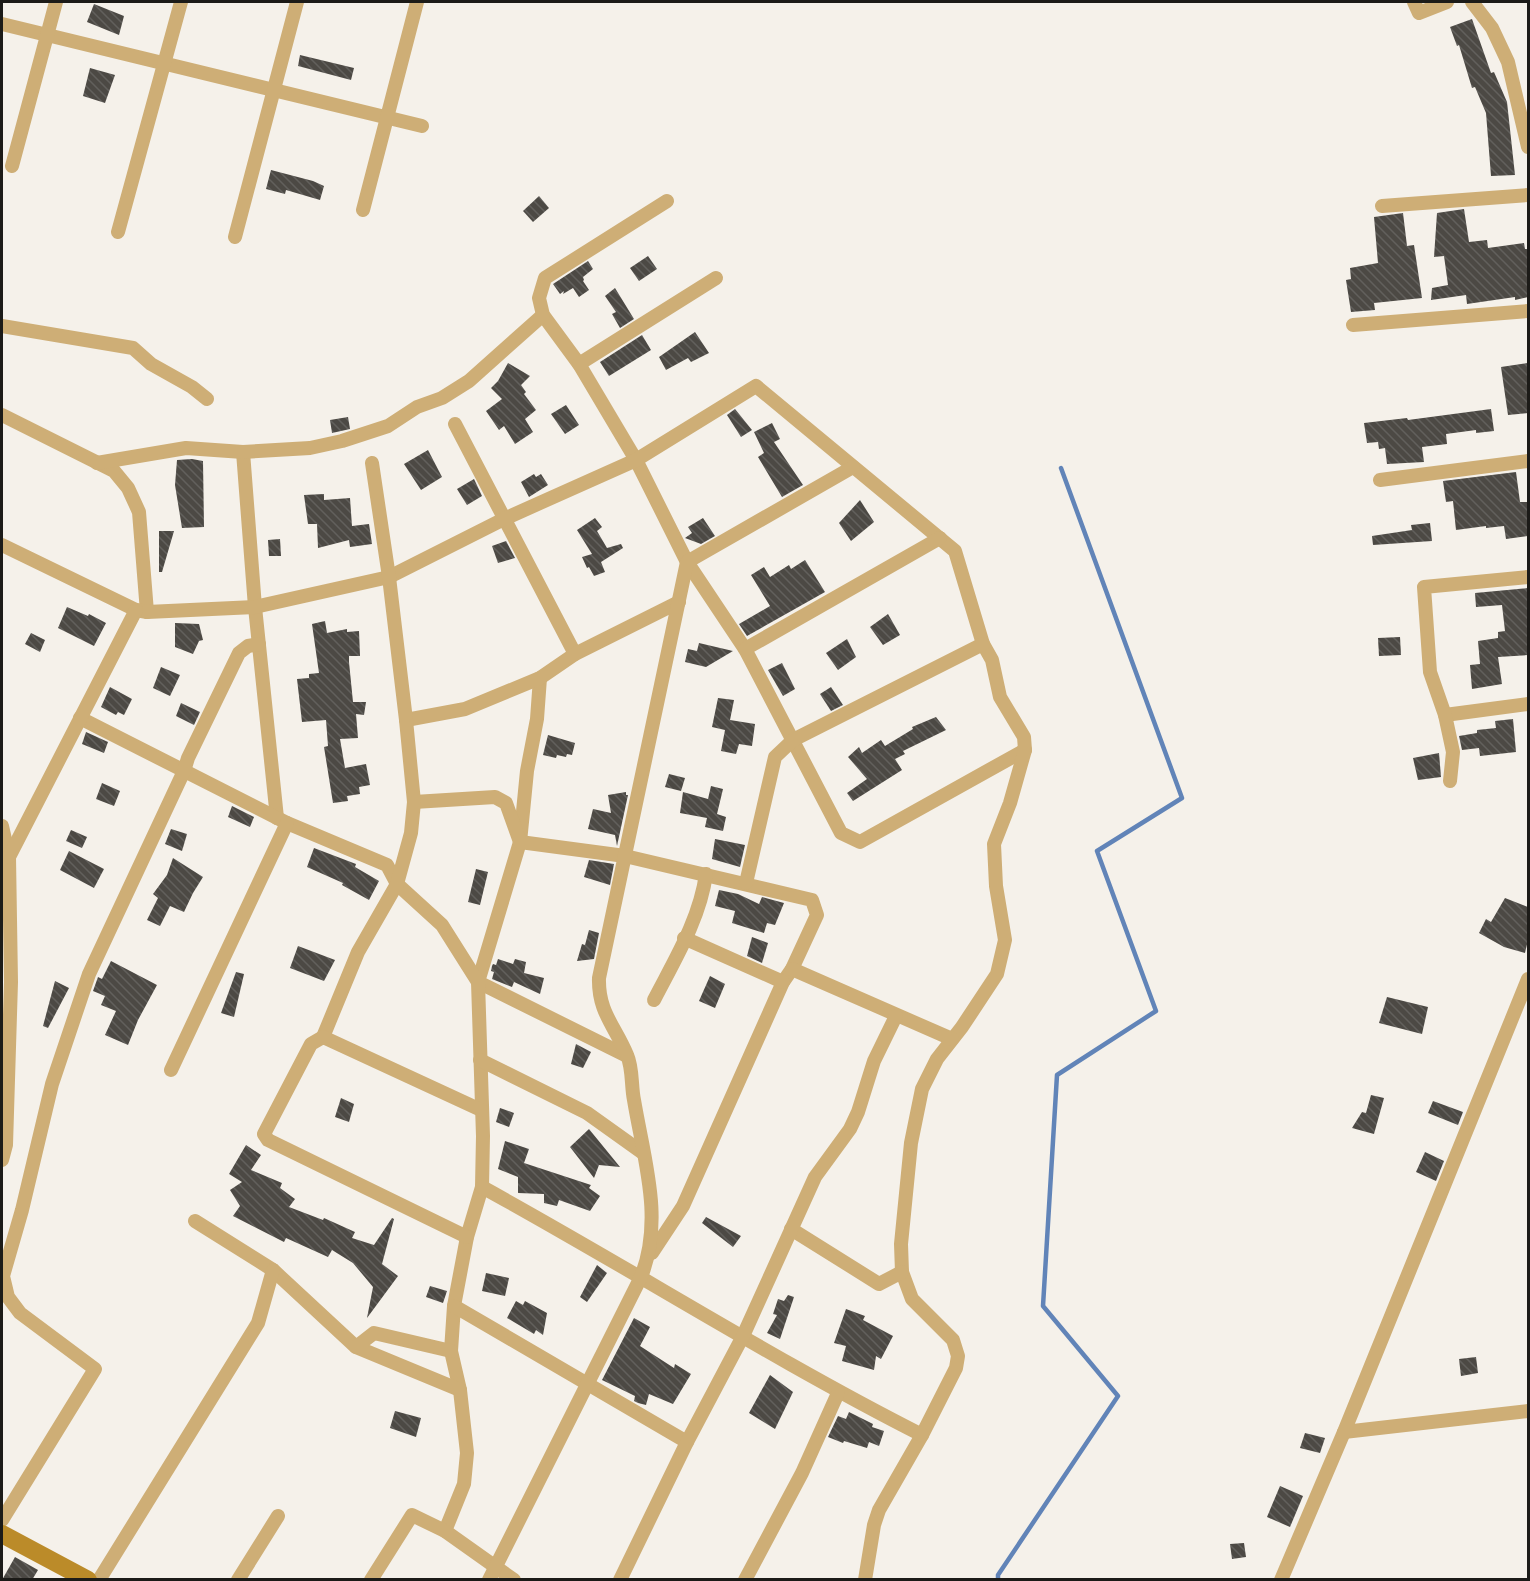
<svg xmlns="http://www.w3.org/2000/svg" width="1530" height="1581" viewBox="0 0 1530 1581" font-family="'Exo 2',sans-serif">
	<defs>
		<pattern id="building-back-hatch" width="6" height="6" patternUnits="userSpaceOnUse" patternTransform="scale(1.5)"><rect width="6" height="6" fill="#4c4944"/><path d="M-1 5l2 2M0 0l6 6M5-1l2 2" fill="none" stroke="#62605c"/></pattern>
	</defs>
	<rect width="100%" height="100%" fill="#f5f1ea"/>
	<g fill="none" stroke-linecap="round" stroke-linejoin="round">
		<path stroke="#6184b8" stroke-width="4.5" d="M998,1580V1575L1118,1396L1043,1306L1057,1075L1156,1011L1097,851L1182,798L1061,468"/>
	</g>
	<g fill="url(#building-back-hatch)">
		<path d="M94,4L124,16L119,35L87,22Z"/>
		<path d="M1472,19L1491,73L1494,72L1507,102L1515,175L1491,176L1486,113L1475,87L1472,88L1459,45L1457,46L1450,27Z"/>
		<path d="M300,55L354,68L351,80L298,66Z"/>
		<path d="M90,68L115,75L105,103L83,96Z"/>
		<path d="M271,170L313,181L324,186L320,200L286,190L285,194L266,189Z"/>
		<path d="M539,196L549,208L533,222L523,211Z"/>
		<path d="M1464,209L1469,242L1487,240L1488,248L1524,243L1525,249H1528V297L1515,300V297L1467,304L1466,295L1431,300L1432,288L1448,285L1444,256L1434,257L1437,213Z"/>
		<path d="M1403,213L1407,246L1414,245L1422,298L1374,303L1375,310L1351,312L1346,280L1351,279L1350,268L1378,263L1374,217Z"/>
		<path d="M648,256L657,269L639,281L630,268Z"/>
		<path d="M588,261L593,269L583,277L584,280L583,281L589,290L579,297L573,288L563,294L564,291L560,294L553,284Z"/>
		<path d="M615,288L634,319L620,328L612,314L616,312L605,296Z"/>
		<path d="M695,332L709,353L691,362L688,358L666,370L659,357Z"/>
		<path d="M642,335L651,350L609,376L600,362Z"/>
		<path d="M508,363L530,376L521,385L526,392L524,394L536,410L525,419L533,432L515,444L504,426L499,430L486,411L502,399L491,388L498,381Z"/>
		<path d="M1528,363V413L1508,415L1501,367Z"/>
		<path d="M566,405L579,425L565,434L551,414Z"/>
		<path d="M735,409L752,430L741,437L727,415Z"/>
		<path d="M1491,409L1494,431L1476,433V430L1446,434L1447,444L1422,447L1424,462L1387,464L1385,448L1379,449L1378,442L1367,443L1364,423L1407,418L1408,420Z"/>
		<path d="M348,417L350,429L332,433L330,420Z"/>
		<path d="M772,423L780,439L774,442L803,485L782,497L758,457L764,453L754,432Z"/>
		<path d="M428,450L442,477L421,490L404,464Z"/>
		<path d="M192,459L203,461L204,527L182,528L175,485L177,460Z"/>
		<path d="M1516,472L1520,502H1528V536L1506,539L1504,526L1486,528V526L1456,530L1453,501L1446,502L1443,481Z"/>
		<path d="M534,474L536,477L541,474L548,485L529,497L521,482Z"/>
		<path d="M474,479L482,496L467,505L457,489Z"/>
		<path d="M324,494V500L350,498L352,526L369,524L372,544L350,547L349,540L318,548L317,524H308L304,495Z"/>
		<path d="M860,500L874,522L851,541L839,523Z"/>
		<path d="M595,518L602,527L597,531L607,548L621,544L623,548L601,562L605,572L594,576L589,567L587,568L582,557L592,554L577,530Z"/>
		<path d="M703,518L715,536L701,544L685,538L692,533L688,527Z"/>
		<path d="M1430,523L1432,541L1373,545L1372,536L1412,530L1411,525Z"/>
		<path d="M159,531H174L162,572H159Z"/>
		<path d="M280,539L281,556H269L268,540Z"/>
		<path d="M506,541L515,558L498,563L492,546Z"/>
		<path d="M805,560L825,592L747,636L739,624L770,606L751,575L764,567L770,577L789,565L791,569Z"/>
		<path d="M1528,588V655L1498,657L1502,684L1472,689L1470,665L1480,664L1478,641L1498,638V632L1505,631L1502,605L1476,607L1475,593Z"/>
		<path d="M67,607L88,616L89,614L106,623L94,646L58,628Z"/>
		<path d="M888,614L900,635L883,645L870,627Z"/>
		<path d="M325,621L327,633L347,629V632L359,631L360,656H349V662L353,702H366L364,715L356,714L358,738L340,739L345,768L366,764L370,785L359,787L360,794L347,796L348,801L333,803L324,747L328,746L326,720L302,722L297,679L309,678V674L319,673L312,624Z"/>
		<path d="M175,623L199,624L203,640L199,641L193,654L175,647Z"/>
		<path d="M31,633L45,640L40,652L25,644Z"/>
		<path d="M1400,637L1401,655L1379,656L1378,638Z"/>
		<path d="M847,639L856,657L838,670L826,653Z"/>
		<path d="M699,643L733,651L706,667L685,662L688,649L697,651Z"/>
		<path d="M782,663L795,689L783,696L768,670Z"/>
		<path d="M161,667L180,675L170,696L153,688Z"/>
		<path d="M110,687L132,699L124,715L118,712L116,715L101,707Z"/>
		<path d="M831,687L843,705L831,711L820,694Z"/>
		<path d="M718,698L734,700L730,720L755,724L752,746L739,744L736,754L721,751L725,730L712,727Z"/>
		<path d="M181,703L200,712L194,725L176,716Z"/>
		<path d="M936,717L946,730L903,751L905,754L895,759L902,770L853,801L847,793L867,779L848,757L859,747L862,753L881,740L885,746L913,729L912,727Z"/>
		<path d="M1513,719L1516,752L1480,756L1479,748L1462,750L1459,736L1477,733V730L1496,728L1495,721Z"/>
		<path d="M86,732L108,742L104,753L82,744Z"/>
		<path d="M548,735L575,743L572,755L567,754L566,757L557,755L556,758L543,755Z"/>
		<path d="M1439,753L1441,777L1418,780L1413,758Z"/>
		<path d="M669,774L685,778L681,791L665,787Z"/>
		<path d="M102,783L120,791L114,806L96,799Z"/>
		<path d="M711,786L723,789L717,814L726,817L723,831L705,827L707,818L680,813L683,792L708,799Z"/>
		<path d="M626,792V795H628L617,846L615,835L588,829L593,809L611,813L608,795Z"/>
		<path d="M232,806L254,817L250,827L228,817Z"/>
		<path d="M171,829L187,834L182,851L165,844Z"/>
		<path d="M71,830L87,837L82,848L66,841Z"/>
		<path d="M715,839L745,845L740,867L712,859Z"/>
		<path d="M314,848L356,864L355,867L379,881L369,900L342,885L343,883L307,867Z"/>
		<path d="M69,851L104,869L94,888L60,870Z"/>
		<path d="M173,858L203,877L193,893L184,912L170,906L160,926L147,920L158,898L153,894L167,875Z"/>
		<path d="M589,860L614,864L610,885L584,877Z"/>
		<path d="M476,869L488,872L480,905L468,902Z"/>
		<path d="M719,890L738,894L759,904L762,897L784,903L775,925L767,923L764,933L732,923L735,911L715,906Z"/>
		<path d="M1505,898L1528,907V940L1525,953L1504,947L1479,933L1486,919L1491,922Z"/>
		<path d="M589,930L599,933L594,959L577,961L582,944L585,945Z"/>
		<path d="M752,937L768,943L762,963L747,956Z"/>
		<path d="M298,946L335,960L324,981L290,968Z"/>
		<path d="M498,959L513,964L515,959L526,962L524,973L544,978L540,994L514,982L512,987L492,979L494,972L491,971L492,966L493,964L496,965Z"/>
		<path d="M111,961L157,985L138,1020L128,1045L105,1035L116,1011L101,1005L105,996L93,991L98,977L102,979Z"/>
		<path d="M236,972L244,974L234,1017L221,1013Z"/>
		<path d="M710,976L725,984L715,1008L699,1001Z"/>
		<path d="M55,981L69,988L48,1028L43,1026Z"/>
		<path d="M1387,997L1428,1007L1422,1034L1379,1023Z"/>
		<path d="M576,1044L591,1052L583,1068L571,1064Z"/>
		<path d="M1371,1095L1384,1098L1374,1134L1352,1128L1362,1112L1366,1113Z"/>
		<path d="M341,1098L354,1104L349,1122L335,1117Z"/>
		<path d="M1433,1101L1463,1112L1458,1125L1428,1113Z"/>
		<path d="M500,1108L514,1113L509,1127L496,1122Z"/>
		<path d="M589,1129L620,1167L599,1165L594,1178L570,1147Z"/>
		<path d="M505,1141L529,1149L524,1163L591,1185L589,1188L600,1196L590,1211L559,1200L557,1206L544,1203V1194L518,1193V1177L498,1169Z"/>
		<path d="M246,1145L261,1155L251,1170L282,1183L280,1188L295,1199L289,1207L323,1220L324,1218L355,1232L352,1238L374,1245L392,1218L394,1219L382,1264L398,1276L367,1318L373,1287L353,1263L332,1250L328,1257L286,1238L284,1242L233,1216L240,1206L230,1190L242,1182L229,1174Z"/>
		<path d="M1425,1152L1444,1161L1436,1181L1416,1172Z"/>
		<path d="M706,1217L741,1236L733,1247L702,1223Z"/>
		<path d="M597,1265L607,1273L587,1302L580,1297Z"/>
		<path d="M486,1273L509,1278L505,1296L482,1291Z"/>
		<path d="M430,1286L447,1291L443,1303L426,1297Z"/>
		<path d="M788,1295L794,1297L780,1339L767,1333L777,1315L773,1314L778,1299L784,1301Z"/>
		<path d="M516,1301L523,1305L525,1301L547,1313L543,1335L536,1330L534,1334L507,1318Z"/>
		<path d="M846,1309L865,1316L863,1320L893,1336L881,1359L876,1356L874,1370L842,1361L846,1346L834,1343Z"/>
		<path d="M634,1318L650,1327L640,1346L674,1368L675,1364L691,1374L673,1404L649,1394L646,1405L638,1403L634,1401L635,1396L602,1380Z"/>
		<path d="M1476,1357L1478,1373L1461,1376L1459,1359Z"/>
		<path d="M770,1375L793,1392L775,1429L749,1413Z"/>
		<path d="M395,1411L421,1418L416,1437L390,1428Z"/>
		<path d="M849,1412L873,1424L872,1427L884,1431L879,1446L869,1442L867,1448L844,1441L843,1443L828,1437L838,1416L846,1419Z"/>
		<path d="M1305,1433L1325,1438L1320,1453L1300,1448Z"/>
		<path d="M1280,1486L1303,1496L1290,1527L1267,1517Z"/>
		<path d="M1244,1543L1246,1557L1232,1559L1230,1544Z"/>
		<path d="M15,1557L38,1570L32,1580H2Z"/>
	</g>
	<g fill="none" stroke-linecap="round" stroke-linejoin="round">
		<g stroke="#ceae76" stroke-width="14">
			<path d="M1414,2L1419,13L1447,2"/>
			<path d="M1472,2L1492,28L1508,62L1528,147"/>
			<path d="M2,24L422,126"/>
			<path d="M12,166L56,2"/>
			<path d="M667,201L545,278L539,298L543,315L579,364L636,460L687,562L745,649L841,833L860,842L1025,750"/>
			<path d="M1382,206L1528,195"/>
			<path d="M363,210L417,2"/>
			<path d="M118,232L181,2"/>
			<path d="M235,237L297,2"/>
			<path d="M1353,325L1528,311"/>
			<path d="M2,326L133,348L151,364L192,387L207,399"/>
			<path d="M579,364L716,278"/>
			<path d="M2,415L114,471L128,488L139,512L147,612"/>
			<path d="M455,424L575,654"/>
			<path d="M243,452L255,607L277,818"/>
			<path d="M97,463L186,448L243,452L310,448L342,441L388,426L417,407L442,398L469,381L543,315"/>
			<path d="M1380,480L1528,461"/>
			<path d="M2,545L136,610L147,612L255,607L389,577L504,519L636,460L756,386L955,551L983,644L992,660L1000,697L1024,737L1025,750L1010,803L994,844L996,886L1005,940L997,974L962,1027L937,1059L922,1089L911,1143L901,1244L902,1272L912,1299L953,1340L958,1356L956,1368L922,1435L879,1510L874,1525L865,1580"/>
			<path d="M745,649L940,538"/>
			<path d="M540,678L537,719L527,771L520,842L478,982L627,1056"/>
			<path d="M1445,715L1528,704"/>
			<path d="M80,718L287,823L387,865L397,884L442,925L478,982L483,1136L482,1187L467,1237L454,1306L451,1351L460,1390L467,1453L464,1484L445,1531"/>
			<path d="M406,720L465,709L540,678L575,654L679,602"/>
			<path d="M1450,781L1453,752L1445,715L1430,672L1424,587L1528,577"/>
			<path d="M414,802L495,797L506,803L520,842L625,856L812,900L817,915L792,969L783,982L683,1206L652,1253"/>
			<path d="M2,826L9,857L11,982L6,1145L2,1160"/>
			<path d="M9,857L136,610"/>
			<path d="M746,883L775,757L793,740L983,644"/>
			<path d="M684,938L783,982"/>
			<path d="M792,969L952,1039"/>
			<path d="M654,1000C674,961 700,919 706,874"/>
			<path d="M323,1037L358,952L397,884L411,833L414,802L406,720L389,577L372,463"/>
			<path d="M480,1060L587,1113L643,1153"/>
			<path d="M171,1070L287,823"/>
			<path d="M482,1187C630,1268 772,1359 922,1435"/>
			<path d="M195,1221L273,1270L356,1347L460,1390"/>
			<path d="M791,1229L879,1284L902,1272"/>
			<path d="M467,1237L268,1140L264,1134L311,1044L323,1037L481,1110"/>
			<path d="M454,1306L687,1442"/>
			<path d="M356,1347L374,1333L451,1351"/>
			<path d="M1344,1432L1528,1411"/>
			<path d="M2,1520L95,1369L20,1313L8,1297L3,1276L22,1210L52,1084L89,974L184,771L188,758L239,653L248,646L259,644"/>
			<path d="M99,1580L258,1323L273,1270"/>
			<path d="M238,1580L278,1516"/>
			<path d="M371,1580L412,1515L445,1531L514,1580"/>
			<path d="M489,1580L641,1277C664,1219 644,1160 634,1100C631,1086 633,1068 627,1055C615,1026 598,1012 599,978L687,562L853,467"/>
			<path d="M620,1580L687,1442L743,1336L815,1177L850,1129L858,1112L874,1061L896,1016"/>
			<path d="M745,1580L802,1473L838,1393"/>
			<path d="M1281,1580L1344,1432L1528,979"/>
		</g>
		<path stroke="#bb8b29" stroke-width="18" d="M2,1534L88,1580"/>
	</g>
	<rect width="1530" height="1581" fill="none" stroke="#1c1b18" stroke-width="6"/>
</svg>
